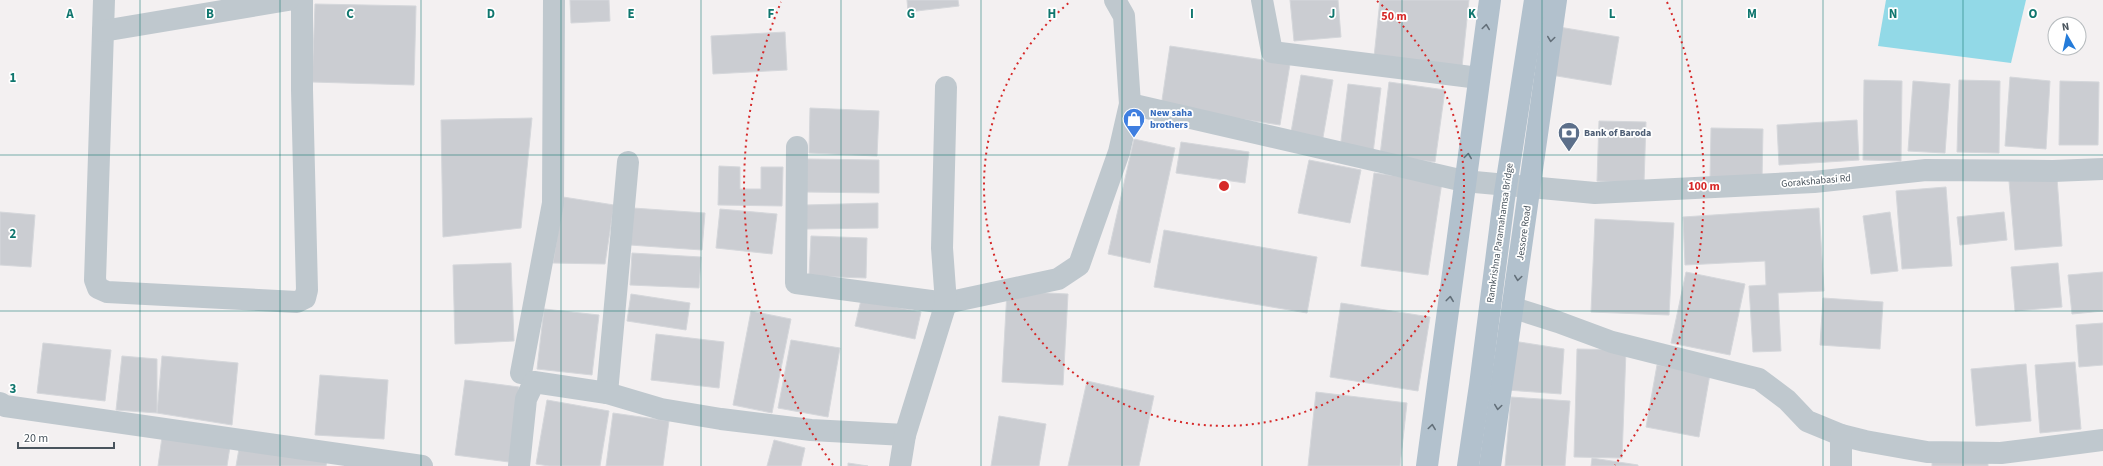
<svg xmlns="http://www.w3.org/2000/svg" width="2103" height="466" viewBox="0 0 2103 466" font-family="'Source Sans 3',sans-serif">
	<rect width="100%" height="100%" fill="#f3f0f1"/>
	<path fill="#92d9e7" d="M1886,0H2026L2011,63L1878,46Z"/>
	<g fill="#cbcdd2" stroke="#d5d7db">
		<path d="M570,0H609L610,21L571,23Z"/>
		<path d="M907,0H958L959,6L908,12Z"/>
		<path d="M1290,0H1338L1341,37L1294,41Z"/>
		<path d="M1380,0H1469L1462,67L1374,57Z"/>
		<path d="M315,4L416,6L414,85L312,82Z"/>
		<path d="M1559,27L1619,37L1611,85L1551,75Z"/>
		<path d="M785,32L787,70L713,74L711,36Z"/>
		<path d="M1170,46L1290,64L1280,125L1161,107Z"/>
		<path d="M1301,75L1333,80L1322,143L1290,138Z"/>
		<path d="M2010,77L2050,81L2046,149L2005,146Z"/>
		<path d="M1864,80L1902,81L1901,161L1863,160Z"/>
		<path d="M1959,80L2000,81L1999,153L1957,152Z"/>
		<path d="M1913,81L1950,84L1945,153L1908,151Z"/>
		<path d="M2060,81L2099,82L2098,145H2059Z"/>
		<path d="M1389,82L1445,90L1435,162L1380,155Z"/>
		<path d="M1348,84L1381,88L1373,153L1340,149Z"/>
		<path d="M810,108L879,111L877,156L809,153Z"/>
		<path d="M532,118L521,228L443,237L441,120Z"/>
		<path d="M1857,120L1859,160L1779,165L1777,125Z"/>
		<path d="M1599,121L1646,122L1644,183L1597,181Z"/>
		<path d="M1711,128L1763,129L1762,181L1710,180Z"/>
		<path d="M1134,139L1175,148L1150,263L1108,254Z"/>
		<path d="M1181,142L1249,152L1245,183L1176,173Z"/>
		<path d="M806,159L879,160V193L805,192Z"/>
		<path d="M1309,160L1361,170L1350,223L1298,213Z"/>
		<path d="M719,166L740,167V189H761V167H783L782,206L718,205Z"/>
		<path d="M1374,173L1442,182L1428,275L1361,266Z"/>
		<path d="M2057,178L2062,246L2015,250L2009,181Z"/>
		<path d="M1946,187L1952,266L1902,269L1896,191Z"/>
		<path d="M563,197L614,205L605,264L553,263Z"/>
		<path d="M878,203V228L806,229V205Z"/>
		<path d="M633,208L705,213L702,250L630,245Z"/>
		<path d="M1819,208L1824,291L1778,293L1781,351L1753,352L1749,286L1766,285L1765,261L1685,265L1683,217Z"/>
		<path d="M720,209L777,214L772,254L716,248Z"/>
		<path d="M0,212L35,215L31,267L0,265Z"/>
		<path d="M1890,212L1898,271L1871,274L1863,216Z"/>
		<path d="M2004,212L2007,240L1960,245L1957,217Z"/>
		<path d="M1595,219L1674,223L1669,315L1591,312Z"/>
		<path d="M1164,230L1317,257L1307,313L1154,287Z"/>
		<path d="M811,236L867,238L866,278L809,276Z"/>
		<path d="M632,253L701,257L699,288L630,285Z"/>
		<path d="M511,263L514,341L455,344L453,265Z"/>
		<path d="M2058,263L2062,307L2015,311L2011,267Z"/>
		<path d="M1686,272L1745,284L1730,355L1671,343Z"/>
		<path d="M2103,272V311L2072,314L2068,275Z"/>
		<path d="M1007,291L1068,294L1063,385L1002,382Z"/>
		<path d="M631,294L690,303L686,330L627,321Z"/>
		<path d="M1823,298L1883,302L1880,349L1820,345Z"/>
		<path d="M861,300L921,312L915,339L855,326Z"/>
		<path d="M1341,303L1430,317L1418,391L1330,377Z"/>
		<path d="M544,309L599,315L592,375L537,369Z"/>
		<path d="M751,311L791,319L772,413L733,405Z"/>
		<path d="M2103,323V365L2079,367L2076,325Z"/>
		<path d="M656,334L724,342L719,388L651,380Z"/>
		<path d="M791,340L840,348L828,417L778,408Z"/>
		<path d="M1513,341L1564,349L1561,394L1507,390Z"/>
		<path d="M43,343L111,350L105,401L37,393Z"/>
		<path d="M1577,349L1626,350L1622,458L1574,457Z"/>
		<path d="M122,356L157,359V413L116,410Z"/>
		<path d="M162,356L238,363L232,425L157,413Z"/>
		<path d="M2075,362L2081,429L2040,433L2035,365Z"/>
		<path d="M2026,364L2031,421L1976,426L1971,369Z"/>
		<path d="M1657,365L1710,374L1699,437L1646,427Z"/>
		<path d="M320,375L388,380L384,439L315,435Z"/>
		<path d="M465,380L519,387L509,462L455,455Z"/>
		<path d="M1087,381L1154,396L1139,466H1068Z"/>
		<path d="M1316,392L1407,403L1400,466H1308Z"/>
		<path d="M1511,397L1570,401L1565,466H1505Z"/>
		<path d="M547,400L609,411L600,466H549L536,464Z"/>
		<path d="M613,413L669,421L663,466H606Z"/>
		<path d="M999,416L1046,424L1039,466H991Z"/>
		<path d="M162,437L230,447L227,466H158Z"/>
		<path d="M774,440L805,448L801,466H767Z"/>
		<path d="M240,443L328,456L326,466H236Z"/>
		<path d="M1592,458L1638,465V466H1591Z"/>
		<path d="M1932,460L1988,462V466H1932Z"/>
		<path d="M848,463L868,466H848Z"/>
	</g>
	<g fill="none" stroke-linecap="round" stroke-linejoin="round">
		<g stroke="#bfc8ce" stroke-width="22">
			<path d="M104,0L95,280L98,288L107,292L297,302L305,298L307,290L302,90V0"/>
			<path d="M1262,0L1272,52L1479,78"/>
			<path d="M103,31L288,0"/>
			<path d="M1130,104L1464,181"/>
			<path d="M797,147L796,283L946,303L1058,279L1079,265L1119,152L1130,104L1124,16L1115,0"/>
			<path d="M1514,308L1558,322L1612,342L1759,379L1787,400L1807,421L1841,435L1865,441L1927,452L2001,453L2103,440"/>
			<path d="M521,373L553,203L554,0"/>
			<path d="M607,393L628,162"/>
			<path d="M0,403L5,406L422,466"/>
			<path d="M519,466L526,399L534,382L607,393L661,409L721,419L811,430L905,435"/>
			<path d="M900,466L905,435L946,303L942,248L946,87"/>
			<path d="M1841,466V435"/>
		</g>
		<path stroke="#bfc8ce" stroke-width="22" d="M1464,181L1595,193L1814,182L1926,170L2053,171L2103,169"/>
		<g stroke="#b2c1cd" stroke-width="22">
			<path d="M1427,466C1449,311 1468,155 1490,0"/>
			<path d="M1490,466L1556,0"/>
		</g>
		<path stroke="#b2c1cd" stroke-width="22" d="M1468,466L1480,385L1504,199L1535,0"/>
	</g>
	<defs><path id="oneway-chevron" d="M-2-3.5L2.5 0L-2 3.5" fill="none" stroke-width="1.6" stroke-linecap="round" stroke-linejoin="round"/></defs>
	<g stroke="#636f79">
		<use href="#oneway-chevron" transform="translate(1486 27) rotate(-82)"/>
		<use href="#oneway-chevron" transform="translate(1551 39) rotate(98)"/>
		<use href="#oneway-chevron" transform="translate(1468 156) rotate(-82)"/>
		<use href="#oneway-chevron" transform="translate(1518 278) rotate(98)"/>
		<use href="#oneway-chevron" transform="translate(1450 299) rotate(-83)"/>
		<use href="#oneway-chevron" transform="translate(1498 407) rotate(98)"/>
		<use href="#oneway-chevron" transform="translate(1432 427) rotate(-82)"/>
	</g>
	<path fill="none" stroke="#0f766e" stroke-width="1" stroke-opacity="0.55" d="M140,0V466M280,0V466M421,0V466M561,0V466M701,0V466M841,0V466M981,0V466M1122,0V466M1262,0V466M1402,0V466M1542,0V466M1682,0V466M1823,0V466M1963,0V466M0,155H2103M0,311H2103"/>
	<g fill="none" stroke="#d62828" stroke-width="2" stroke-dasharray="2 4">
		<path d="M1377 1A240 240 0 1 1 1071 1"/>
		<path d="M833 465A480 480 0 0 1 781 2M1667 2A480 480 0 0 1 1615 465"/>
	</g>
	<defs>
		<g id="shop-pin" transform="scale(1.15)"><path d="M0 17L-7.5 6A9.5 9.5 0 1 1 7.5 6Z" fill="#3f7fe0" stroke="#fff"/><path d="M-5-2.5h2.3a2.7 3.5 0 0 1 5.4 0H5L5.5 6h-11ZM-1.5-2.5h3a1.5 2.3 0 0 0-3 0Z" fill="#fff"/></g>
		<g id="bank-pin" transform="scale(1.15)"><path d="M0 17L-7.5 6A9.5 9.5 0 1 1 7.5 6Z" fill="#5c6f8a" stroke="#fff"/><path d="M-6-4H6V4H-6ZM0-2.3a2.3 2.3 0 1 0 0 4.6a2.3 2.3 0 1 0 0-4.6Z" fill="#fff"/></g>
	</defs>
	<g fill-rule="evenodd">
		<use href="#shop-pin" x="1134" y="119"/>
		<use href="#bank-pin" x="1569" y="133"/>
	</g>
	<g text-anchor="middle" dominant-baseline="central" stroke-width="3.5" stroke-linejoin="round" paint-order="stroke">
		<g font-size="10" font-weight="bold" fill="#366cbe" stroke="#fff" text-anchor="start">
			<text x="1150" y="113">New saha<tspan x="1150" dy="12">brothers</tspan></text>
		</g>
		<g font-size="10" font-weight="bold" fill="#4e5e75" stroke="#fff" text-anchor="start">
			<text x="1584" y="133">Bank of Baroda</text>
		</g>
		<g font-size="10" fill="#49545d" stroke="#fff">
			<text transform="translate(1816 181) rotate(-5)">Gorakshabasi Rd</text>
			<text transform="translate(1500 233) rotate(-82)">Ramkrishna Paramahamsa Bridge</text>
			<text transform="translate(1524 233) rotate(-82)">Jessore Road</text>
		</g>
	</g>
	<g font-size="13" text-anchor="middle" font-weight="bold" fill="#0f766e" stroke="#fff" stroke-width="3.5" stroke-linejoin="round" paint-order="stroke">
		<text x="70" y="18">A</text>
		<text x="210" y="18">B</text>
		<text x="350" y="18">C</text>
		<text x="491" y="18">D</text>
		<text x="631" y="18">E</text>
		<text x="771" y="18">F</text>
		<text x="911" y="18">G</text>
		<text x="1052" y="18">H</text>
		<text x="1192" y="18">I</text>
		<text x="1332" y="18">J</text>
		<text x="1472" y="18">K</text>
		<text x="1612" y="18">L</text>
		<text x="1752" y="18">M</text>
		<text x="1893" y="18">N</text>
		<text x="2033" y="18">O</text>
		<text x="13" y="82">1</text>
		<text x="13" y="238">2</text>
		<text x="13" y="393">3</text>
	</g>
	<circle cx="1224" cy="186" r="6" fill="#d62828" stroke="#fff" stroke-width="2"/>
	<g font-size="12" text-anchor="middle" font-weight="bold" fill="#d62828" stroke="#fff" stroke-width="3.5" stroke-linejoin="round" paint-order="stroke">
		<text x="1394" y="20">50 m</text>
		<text x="1704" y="190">100 m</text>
	</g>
	<g transform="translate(2067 36) rotate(351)"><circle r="19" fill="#ffffff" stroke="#b6bbbe"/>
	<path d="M0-3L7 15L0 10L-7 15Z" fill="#247bd9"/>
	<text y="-6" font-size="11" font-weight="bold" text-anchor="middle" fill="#49545d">N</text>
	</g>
	<path d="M18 442v6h96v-6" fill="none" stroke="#49545d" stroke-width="2"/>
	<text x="24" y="442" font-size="12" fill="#49545d" stroke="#ffffff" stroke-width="3" paint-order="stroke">20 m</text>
</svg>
